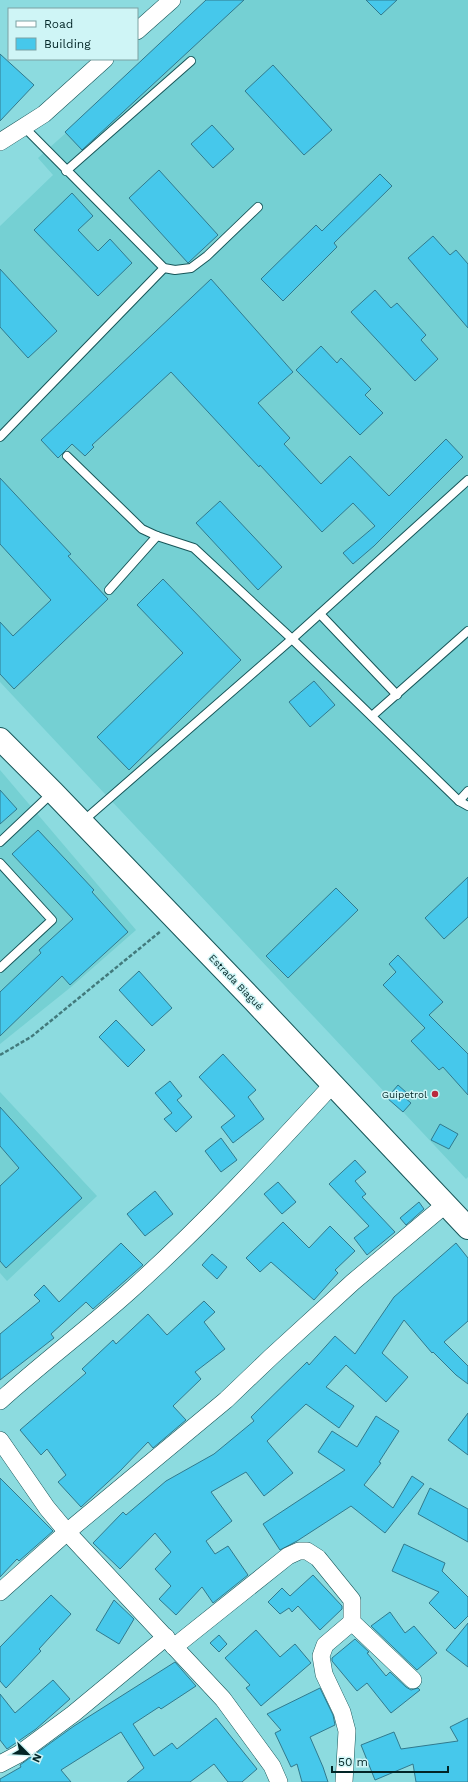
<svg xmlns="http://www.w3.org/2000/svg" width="468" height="1782" viewBox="0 0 468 1782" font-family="'Work Sans',sans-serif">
	<rect width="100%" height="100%" fill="#8cdbdf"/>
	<g fill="#75d0d3">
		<path d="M214,0H468V1177L466,1179L0,682V226L53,175L38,158Z"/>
		<path d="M0,770L136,930L71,987L0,1044Z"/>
		<path d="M0,1092L97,1196L7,1281L0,1273Z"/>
	</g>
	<g fill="#46c8eb" stroke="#317a8e">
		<path d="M206,0H244L82,150L65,132Z"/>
		<path d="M366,0H397L381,15Z"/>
		<path d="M0,54L34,85L0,121Z"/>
		<path d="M273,65L332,130L304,155L245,91Z"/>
		<path d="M212,125L234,149L213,168L191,144Z"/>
		<path d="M159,170L218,235L188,263L129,198Z"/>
		<path d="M380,174L392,186L334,243L337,247L283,301L261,279L316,225L322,231Z"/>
		<path d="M72,193L93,216L78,230L98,251L110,239L132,263L98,296L34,230Z"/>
		<path d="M433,236L450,255L456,250L468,264V328L408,258Z"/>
		<path d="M0,269L57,331L28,358L0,327Z"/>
		<path d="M211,279L293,372L258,403L290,438L284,444L321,484L350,456L389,496L446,439L463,457L374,546L353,564L343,553L375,526L353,503L322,532L260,465L259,467L171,372L92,445L94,447L85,456L72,444L58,458L41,440Z"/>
		<path d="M375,290L391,308L397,303L426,335L421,340L438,359L415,381L351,312Z"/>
		<path d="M321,346L337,363L341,358L371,389L365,395L383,413L360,435L296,370Z"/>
		<path d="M0,478L71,554L68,556L108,599L14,689L0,674V622L13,636L51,600L0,544Z"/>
		<path d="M220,501L282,567L258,590L196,523Z"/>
		<path d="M163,579L241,660L129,770L97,737L183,653L137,605Z"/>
		<path d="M314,681L335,705L310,727L289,702Z"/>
		<path d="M0,790L17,809L0,824Z"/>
		<path d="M38,830L94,890L92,892L128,932L70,985L62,976L0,1036V992L41,953L39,950L73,919L12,854Z"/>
		<path d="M468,877V917L444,939L425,918Z"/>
		<path d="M336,888L358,910L288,978L266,956Z"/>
		<path d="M398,955L443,1002L429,1015L468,1054V1095L443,1067L439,1070L411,1041L425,1028L383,985L396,972L389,964Z"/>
		<path d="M139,971L172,1008L152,1026L119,990Z"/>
		<path d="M116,1020L145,1050L128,1067L99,1037Z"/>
		<path d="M223,1054L256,1090L248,1097L264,1119L233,1143L221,1127L235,1116L199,1077Z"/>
		<path d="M170,1081L182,1096L177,1100L192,1117L176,1132L164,1119L172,1113L155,1093Z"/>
		<path d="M398,1085L407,1093L404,1097L411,1103L403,1112L387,1098Z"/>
		<path d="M0,1107L82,1198L6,1268L0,1261V1186L19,1168L0,1146Z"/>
		<path d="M440,1124L458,1134L449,1149L431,1140Z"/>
		<path d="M221,1138L237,1160L221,1172L205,1151Z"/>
		<path d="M355,1160L366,1172L355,1181L366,1194L362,1197L395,1232L367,1255L354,1238L369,1226L329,1184Z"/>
		<path d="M278,1182L296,1202L282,1214L264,1194Z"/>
		<path d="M155,1191L173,1214L145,1236L127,1214Z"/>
		<path d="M419,1202L424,1209L406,1225L400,1218Z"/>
		<path d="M283,1222L309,1248L330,1226L355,1251L335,1270L338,1273L314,1300L271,1262L260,1272L246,1258Z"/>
		<path d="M121,1243L143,1265L93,1309L86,1302L51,1334L54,1338L0,1380V1334L40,1301L34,1295L44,1285L59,1302Z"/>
		<path d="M456,1243L468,1258V1321L444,1342L468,1366V1384L456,1375L433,1352L432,1353L404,1320L382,1353L408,1377L386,1402L346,1365L326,1387L354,1406L339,1428L306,1404L267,1441L293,1473L264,1496L246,1472L211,1492L232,1521L206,1541L215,1554L228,1546L248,1575L213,1603L202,1587L176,1615L159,1599L171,1586L155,1569L171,1552L155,1533L120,1569L93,1543L123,1512L126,1515L166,1481L214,1454L254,1421L251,1417L307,1362L309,1365L335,1336L355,1354L394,1297Z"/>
		<path d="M212,1254L227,1267L217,1279L202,1265Z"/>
		<path d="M204,1301L215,1312L204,1322L225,1349L195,1372L201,1379L173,1406L186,1420L153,1448L148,1442L120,1471L81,1507L58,1482L66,1475L47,1449L41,1455L20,1430L86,1373L82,1369L113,1340L116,1344L148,1314L167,1335Z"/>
		<path d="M468,1413V1455L448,1440Z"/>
		<path d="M376,1416L399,1431L379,1462L381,1463L364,1485L393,1508L412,1476L424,1484L385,1533L351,1506L297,1541L280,1550L263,1524L345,1470L318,1452L332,1431L357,1447Z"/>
		<path d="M0,1478L53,1531L19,1561L17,1559L0,1577Z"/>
		<path d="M430,1488L468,1509V1542L418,1514Z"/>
		<path d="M404,1544L445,1563L442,1571L468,1597V1616L455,1629L429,1603L439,1592L392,1571Z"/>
		<path d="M313,1575L342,1606V1609L320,1630L298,1606L292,1612L289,1608L280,1614L268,1602L282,1588L290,1596Z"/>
		<path d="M51,1595L71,1614L39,1649L41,1651L6,1688L0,1681V1647Z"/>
		<path d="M114,1600L134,1619L119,1644L96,1630Z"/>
		<path d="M390,1612L405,1633L414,1626L437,1653L417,1670L371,1626Z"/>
		<path d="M468,1623V1667L446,1650Z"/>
		<path d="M256,1630L280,1657L295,1644L311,1663L261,1706L246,1688L250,1685L225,1658Z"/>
		<path d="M219,1635L227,1644L219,1652L210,1643Z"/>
		<path d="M355,1639L369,1652L367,1653L386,1676L390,1672L406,1687L411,1690L418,1688L420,1690L391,1713L367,1683L357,1691L332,1661V1658Z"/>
		<path d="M175,1662L196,1686L161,1709L159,1707L133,1724L154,1756L172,1743L177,1749L216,1718L257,1769L242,1782H228L214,1764L190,1782H127L144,1768L121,1732L61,1770L71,1782H0V1779L21,1767L20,1765L74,1726Z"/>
		<path d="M53,1680L70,1699L36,1729L7,1749L0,1740V1694L15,1713Z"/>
		<path d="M320,1688L333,1715L335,1725L310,1737L323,1767L328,1782H302L297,1764L291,1767L275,1733L281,1730L267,1714Z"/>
		<path d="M468,1718V1782H416L413,1764L375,1780L361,1745L394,1732L401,1749L458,1741L450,1727Z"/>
	</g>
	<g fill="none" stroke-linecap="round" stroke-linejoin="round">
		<g stroke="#175659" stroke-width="10">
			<g id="lane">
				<path d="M23,126L164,268L175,270L191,268L207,256L258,207"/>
				<path d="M66,171L191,61"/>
				<path d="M0,437L164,268"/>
				<path d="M67,456L142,529L157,536L194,548L292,639L459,801L468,806"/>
				<path d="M109,590L157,536"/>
				<path d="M320,614L397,695"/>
				<path d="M372,716L468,631"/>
				<path d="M459,801L468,791"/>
				<path d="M82,822L292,639L468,480"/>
				<path d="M0,842L52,793"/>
				<path d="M0,863L52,920L0,968"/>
			</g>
		</g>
		<g stroke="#175659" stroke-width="18">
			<g id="street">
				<path d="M137,31L172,0"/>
				<path d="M0,142L44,114L105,59"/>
				<path d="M0,1401C43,1362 89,1328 132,1289C203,1225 268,1155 333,1084"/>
				<path d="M0,1440L47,1508L67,1532L223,1699L272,1766L279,1782"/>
				<path d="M0,1592L67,1532L226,1400L271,1357L353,1282L446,1204"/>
				<path d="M174,1647L288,1556L299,1551H307L318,1558L352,1600V1622L413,1680"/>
				<path d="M0,1764L19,1754L73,1714L166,1637"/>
				<path d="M344,1782L347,1731L342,1712L324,1674L321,1656L325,1645L352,1622"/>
			</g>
		</g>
		<g stroke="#175659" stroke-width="24">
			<path id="secondary" d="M0,739L53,792L254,1001L468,1228"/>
		</g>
		<path stroke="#427a7c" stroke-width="2.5" stroke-dasharray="4 2" stroke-linecap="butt" d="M0,1055L31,1037L161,931"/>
		<use href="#lane" stroke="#fff" stroke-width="8"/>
		<use href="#street" stroke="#fff" stroke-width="17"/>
		<use href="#secondary" stroke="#fff" stroke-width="22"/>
	</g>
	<circle fill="#ba293d" stroke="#cff5f6" stroke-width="1.5" cx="435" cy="1094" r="4"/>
	<g text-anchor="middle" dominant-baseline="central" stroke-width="3" stroke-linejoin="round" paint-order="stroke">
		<g font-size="10" fill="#022526" stroke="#cff5f6">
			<text transform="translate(236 982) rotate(46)">Estrada Biagué</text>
		</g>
		<g font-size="10" fill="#022526" stroke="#cff5f6" text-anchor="end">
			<text x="427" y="1094">Guipetrol</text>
		</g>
	</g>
	<rect x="8" y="8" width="130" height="52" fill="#cff5f6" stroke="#7da2a3"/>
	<rect x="16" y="21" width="20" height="6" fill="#ffffff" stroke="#7da2a3"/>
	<text x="44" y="28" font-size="12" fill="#022526">Road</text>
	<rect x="16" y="38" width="20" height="12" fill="#46c8eb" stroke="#7da2a3"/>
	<text x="44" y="48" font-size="12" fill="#022526">Building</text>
	<g transform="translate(28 1754) rotate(114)" stroke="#cff5f6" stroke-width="3" paint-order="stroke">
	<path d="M0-3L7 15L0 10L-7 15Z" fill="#022526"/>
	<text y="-6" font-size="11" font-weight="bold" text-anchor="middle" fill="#022526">N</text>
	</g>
	<path d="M332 1766v6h116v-6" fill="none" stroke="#022526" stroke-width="2"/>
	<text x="338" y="1766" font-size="12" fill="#022526" stroke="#cff5f6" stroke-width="3" paint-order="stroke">50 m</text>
</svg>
